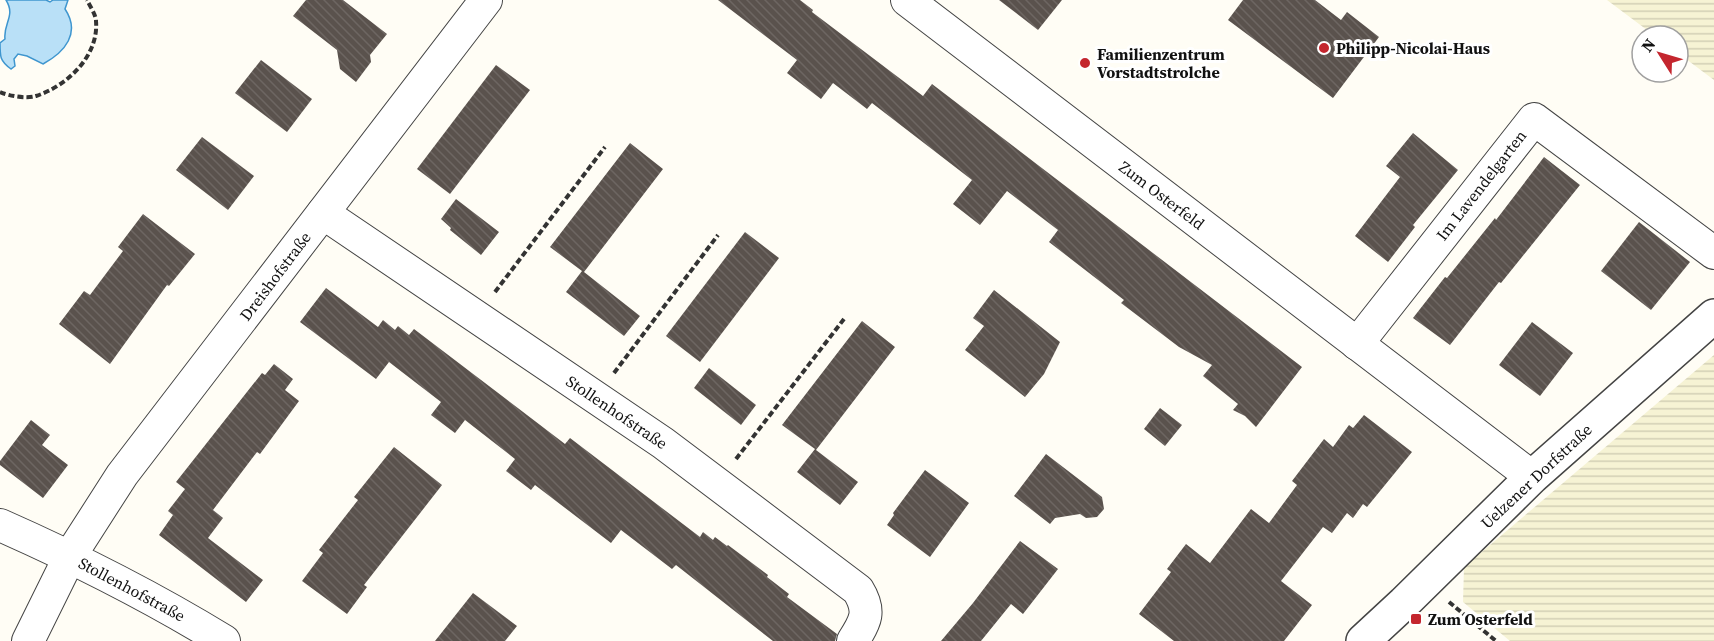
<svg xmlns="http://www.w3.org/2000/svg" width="1714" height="641" viewBox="0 0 1714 641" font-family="'Source Serif 4',serif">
	<defs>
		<pattern id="farmland-rules" width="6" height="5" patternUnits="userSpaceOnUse" patternTransform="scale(1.5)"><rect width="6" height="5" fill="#f6f3d4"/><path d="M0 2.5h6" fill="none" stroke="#d2cfb5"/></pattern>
		<pattern id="building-back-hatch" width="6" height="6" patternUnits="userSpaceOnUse" patternTransform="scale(1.5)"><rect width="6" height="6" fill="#5a524d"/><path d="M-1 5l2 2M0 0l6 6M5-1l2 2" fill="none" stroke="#6d6662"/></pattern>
	</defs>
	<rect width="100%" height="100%" fill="#fffdf5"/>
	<g fill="url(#farmland-rules)">
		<path d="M1607,0H1714V80L1678,53V36H1655Z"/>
		<path d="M1714,355V641H1510L1463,602L1464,567Z"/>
	</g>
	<path fill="#b9e0f7" stroke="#3f96cf" stroke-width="1.5" d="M6,0H46L50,2L53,0H68L65,9C81,33 65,52 43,64L27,56L18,54L14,59L15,66L11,69C0,61 0,57 0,43L5,39C3,23 16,16 6,0Z"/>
	<g fill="url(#building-back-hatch)">
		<path d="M306,0H343L387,34L370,55L371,62L356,82L340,69L337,50L293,16Z"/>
		<path d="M718,0H800L813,10L812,12L923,96L932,84L1302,367L1256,427L1245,416L1233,410L1238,404L1203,376L1212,365L1179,347L1121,303L1124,300L1049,242L1058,230L1007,191L980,225L953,204L972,180L872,103L867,109L833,83L821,99L787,73L797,60Z"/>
		<path d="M999,0H1062L1038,30Z"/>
		<path d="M1243,0H1315L1341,20L1347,12L1379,37L1333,98L1228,20Z"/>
		<path d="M261,60L312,99L287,132L235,93Z"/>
		<path d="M496,65L530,90L450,194L417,169Z"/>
		<path d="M1413,133L1458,170L1413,225L1415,227L1388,262L1355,236L1400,177L1386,166Z"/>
		<path d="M202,137L254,176L228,210L176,170Z"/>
		<path d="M630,143L663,169L584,272L640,316L624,336L566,292L582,271L550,247Z"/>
		<path d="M1544,157L1580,185L1501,283L1499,282L1450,345L1413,318L1445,277L1447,278L1495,218L1496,220Z"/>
		<path d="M456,199L499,232L481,255L450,230L451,228L441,219Z"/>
		<path d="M143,214L195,254L169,286L167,285L110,364L59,324L84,291L90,295L123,251L118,247Z"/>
		<path d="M1639,222L1690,262L1651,310L1601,271Z"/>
		<path d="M745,232L779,258L700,362L666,336Z"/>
		<path d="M326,288L378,327L383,320L395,330L398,326L409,335L414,329L565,444L570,438L700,537L703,532L713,540L715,537L727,546L728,545L768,575L767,577L789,594L787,597L837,634L835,641H773L676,565L672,569L621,530L611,543L535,485L531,490L506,471L515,459L465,420L455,433L431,415L441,402L389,362L376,379L300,322Z"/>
		<path d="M994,290L1060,342L1044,374L1025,397L965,350L984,326L973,318Z"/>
		<path d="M862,321L895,347L816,450L858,482L840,505L797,472L815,449L782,425Z"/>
		<path d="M1532,322L1573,353L1540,396L1499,365Z"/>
		<path d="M274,364L293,379L285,390L299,401L260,454L257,452L213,510L223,518L208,538L263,580L246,602L159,535L173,515L168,511L185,489L176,482L262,373L265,375Z"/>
		<path d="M709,368L756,405L741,425L694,388Z"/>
		<path d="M1160,408L1182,425L1165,446L1144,429Z"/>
		<path d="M1364,415L1412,452L1367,507L1363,504L1353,518L1347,513L1332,533L1323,527L1281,581L1312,605L1284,641H1174L1139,614L1171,572L1167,569L1186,544L1210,563L1251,509L1269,523L1297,485L1292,481L1324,439L1333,447L1349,425L1353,428Z"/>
		<path d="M31,420L50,435L42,445L68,465L43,498L0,465V461Z"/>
		<path d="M394,447L442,485L364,585L367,587L347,614L302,581L323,553L319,550L358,500L354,497Z"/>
		<path d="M1046,454L1102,497L1104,509L1097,517L1086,518L1080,514L1055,518L1050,524L1014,496Z"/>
		<path d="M925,470L969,503L930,557L887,525L894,515L893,513Z"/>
		<path d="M1020,541L1058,569L1023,614L1011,604L981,641H941L973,603Z"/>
		<path d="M473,593L517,626L505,641H435Z"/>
	</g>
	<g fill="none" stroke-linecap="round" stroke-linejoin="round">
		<g stroke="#444" stroke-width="34">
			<g id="minor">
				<path d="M907,0L1532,477"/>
				<path d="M323,213L663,443L858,590C871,611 866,621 853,641"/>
				<path d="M1357,344L1534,119L1714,253"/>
				<path d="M0,525C77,559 152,597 224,641"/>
				<path d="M28,641L70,556L122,475L486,0"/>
			</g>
		</g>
		<g stroke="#444" stroke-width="36">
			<path id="tertiary" d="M1363,641L1404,603L1532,477L1714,316"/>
		</g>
		<g stroke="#333" stroke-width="4" stroke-dasharray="6 3" stroke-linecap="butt">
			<path d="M0,92C9,96 27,99 36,96C67,86 99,56 96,21C96,15 90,6 87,0"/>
			<path d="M495,292L605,147"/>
			<path d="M614,373L718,235"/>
			<path d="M736,459L844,319"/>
			<path d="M1449,602L1496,641"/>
		</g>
		<use href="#minor" stroke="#fff" stroke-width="32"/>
		<use href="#tertiary" stroke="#fff" stroke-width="33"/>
	</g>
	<g fill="#c4262e" stroke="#fff" stroke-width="2">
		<circle cx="1324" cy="48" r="6"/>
		<circle cx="1085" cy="63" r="6"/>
		<rect x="1410" y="613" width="12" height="12" rx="3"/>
	</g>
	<g text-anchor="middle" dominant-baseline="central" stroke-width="6" stroke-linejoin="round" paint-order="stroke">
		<g font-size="16" font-weight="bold" fill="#111" stroke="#fff" text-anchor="start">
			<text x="1336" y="48">Philipp-Nicolai-Haus</text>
			<text x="1097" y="54">Familienzentrum<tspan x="1097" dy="18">Vorstadtstrolche</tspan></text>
			<text x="1428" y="619">Zum Osterfeld</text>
		</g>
		<g font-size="16" fill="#111" stroke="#fff">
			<text transform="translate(1481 185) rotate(-52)">Im Lavendelgarten</text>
			<text transform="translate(1162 195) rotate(37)">Zum Osterfeld</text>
			<text transform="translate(275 276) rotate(-53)">Dreishofstraße</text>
			<text transform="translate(617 412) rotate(34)">Stollenhofstraße</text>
			<text transform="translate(1536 476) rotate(-43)">Uelzener Dorfstraße</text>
			<text transform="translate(132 589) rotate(28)">Stollenhofstraße</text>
		</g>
	</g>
	<g transform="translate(1660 54) rotate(307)"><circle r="28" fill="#ffffff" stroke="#a0a0a0" stroke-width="1.5"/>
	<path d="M0-4.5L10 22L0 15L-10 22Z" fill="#c4262e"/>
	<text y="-9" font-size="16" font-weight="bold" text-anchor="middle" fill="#111111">N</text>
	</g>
</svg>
